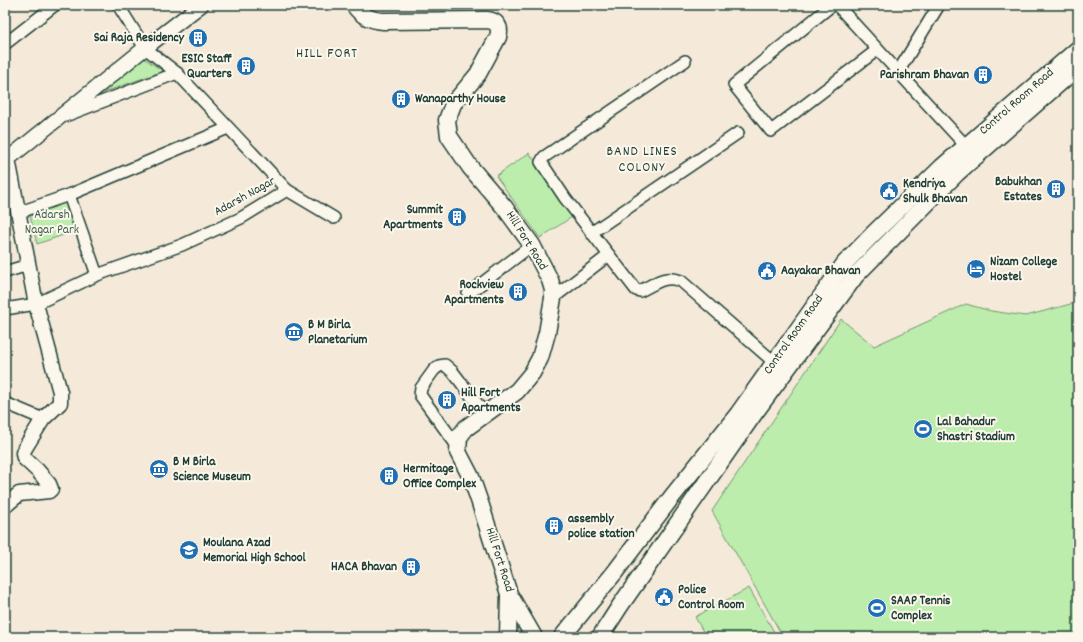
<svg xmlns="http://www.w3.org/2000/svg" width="1083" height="642" viewBox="0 0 1083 642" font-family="Dekko,sans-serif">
	<rect width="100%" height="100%" fill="#f5ead9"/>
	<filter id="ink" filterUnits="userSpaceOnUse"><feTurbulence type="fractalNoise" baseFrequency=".025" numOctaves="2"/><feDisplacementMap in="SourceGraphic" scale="8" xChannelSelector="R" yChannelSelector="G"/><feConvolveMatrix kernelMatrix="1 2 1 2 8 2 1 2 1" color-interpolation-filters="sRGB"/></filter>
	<g filter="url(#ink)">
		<g fill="#bcedac" stroke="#6e9570">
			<path d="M139,55L163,71L91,97Z"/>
			<path d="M529,153L575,215L540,238L496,176Z"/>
			<path d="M65,201L75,231L37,244L30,216Z"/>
			<path d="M1078,302V637H783L712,511L841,319L874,346L966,304L991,311L1026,316Z"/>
			<path d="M749,588L777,637H706L695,617Z"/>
		</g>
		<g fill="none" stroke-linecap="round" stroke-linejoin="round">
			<g stroke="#1f3d34" stroke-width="14">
				<g id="minor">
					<path d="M832,5L734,85L771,131L877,50"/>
					<path d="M837,5L966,146"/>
					<path d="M5,44L55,5"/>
					<path d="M685,61L544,157L541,162L565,198L636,290L640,291C655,284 665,274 681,281L774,362"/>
					<path d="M898,72L939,5"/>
					<path d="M65,116L177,73"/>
					<path d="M287,190L334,218"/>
					<path d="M69,195L97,275"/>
					<path d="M18,216L23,211L69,195L228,128"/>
					<path d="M591,233L738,133"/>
					<path d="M5,272L28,265"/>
					<path d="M468,294L532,245"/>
					<path d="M553,298L609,255"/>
					<path d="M5,309L36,304L97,275L182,245L241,218L287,190L177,73L145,48L118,5"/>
					<path d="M5,403L43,419"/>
					<path d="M458,447L420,395L421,388L434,370L439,366L445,365L453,372L485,414"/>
				</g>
			</g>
			<g stroke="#1f3d34" stroke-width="17">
				<path id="tertiary" d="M5,506L19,494L49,491L51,489L49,484L38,471L24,458L23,453L25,448L43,419L60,403V392L36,304L8,159L145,48L201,5"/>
			</g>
			<g stroke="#1f3d34" stroke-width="19">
				<g id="secondary">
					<path d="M354,5C362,16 370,20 383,21L487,20C497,21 501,27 498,37L478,74L453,104L447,120L449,136L470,167L505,208L532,245L550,280L553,290V298L547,333L540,358L532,373L517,391L466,428L459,437L458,452L471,477L480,503L509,594L534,637"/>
					<path d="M508,637L509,595"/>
					<path d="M562,637L615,572L671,498L738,414L845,263L873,234L942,167L1078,49"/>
					<path d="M600,637L620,606L756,411L856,275L957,173L1078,67"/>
				</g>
			</g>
			<use href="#minor" stroke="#fbf7ec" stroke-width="11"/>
			<use href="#tertiary" stroke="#fbf7ec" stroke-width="14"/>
			<use href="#secondary" stroke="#fbf7ec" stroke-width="16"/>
		</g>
	</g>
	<defs>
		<g id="building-disc" transform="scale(1)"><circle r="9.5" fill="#1f6fb2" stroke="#fbf7ec"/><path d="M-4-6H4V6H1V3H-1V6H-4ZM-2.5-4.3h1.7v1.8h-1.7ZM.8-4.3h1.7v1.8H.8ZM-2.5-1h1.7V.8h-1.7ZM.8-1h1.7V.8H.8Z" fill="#fff"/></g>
		<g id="civic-disc" transform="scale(1)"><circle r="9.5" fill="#1f6fb2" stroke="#fbf7ec"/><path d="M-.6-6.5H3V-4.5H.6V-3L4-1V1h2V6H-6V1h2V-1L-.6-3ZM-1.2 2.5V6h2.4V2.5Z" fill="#fff"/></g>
		<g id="hotel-disc" transform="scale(1)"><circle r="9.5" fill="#1f6fb2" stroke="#fbf7ec"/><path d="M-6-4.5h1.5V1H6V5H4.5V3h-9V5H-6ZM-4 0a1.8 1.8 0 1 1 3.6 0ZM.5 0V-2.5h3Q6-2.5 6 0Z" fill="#fff"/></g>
		<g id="museum-disc" transform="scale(1)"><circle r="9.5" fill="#1f6fb2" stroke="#fbf7ec"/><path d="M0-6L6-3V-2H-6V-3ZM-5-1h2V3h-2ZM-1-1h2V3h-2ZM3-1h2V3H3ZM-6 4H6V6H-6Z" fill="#fff"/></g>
		<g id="stadium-disc" transform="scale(1)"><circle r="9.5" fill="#1f6fb2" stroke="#fbf7ec"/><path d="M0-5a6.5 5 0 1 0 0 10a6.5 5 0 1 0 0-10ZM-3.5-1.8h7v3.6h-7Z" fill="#fff"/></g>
		<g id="school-disc" transform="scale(1)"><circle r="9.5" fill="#1f6fb2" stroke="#fbf7ec"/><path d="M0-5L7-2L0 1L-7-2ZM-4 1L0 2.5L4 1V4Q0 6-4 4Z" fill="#fff"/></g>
	</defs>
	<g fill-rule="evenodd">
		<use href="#building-disc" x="198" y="38"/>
		<use href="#building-disc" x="246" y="66"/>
		<use href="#building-disc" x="983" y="75"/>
		<use href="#building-disc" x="401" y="99"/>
		<use href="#building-disc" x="1056" y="189"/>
		<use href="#civic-disc" x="889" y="191"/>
		<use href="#building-disc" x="457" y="217"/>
		<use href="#hotel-disc" x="976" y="269"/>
		<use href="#civic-disc" x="767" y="271"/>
		<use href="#building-disc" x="518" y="292"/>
		<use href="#museum-disc" x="294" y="332"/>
		<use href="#building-disc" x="447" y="400"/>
		<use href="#stadium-disc" x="923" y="429"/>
		<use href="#museum-disc" x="159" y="469"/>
		<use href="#building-disc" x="389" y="476"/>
		<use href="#building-disc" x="554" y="526"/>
		<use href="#school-disc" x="189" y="550"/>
		<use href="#building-disc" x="411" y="567"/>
		<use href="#civic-disc" x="664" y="597"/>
		<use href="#stadium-disc" x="877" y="608"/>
	</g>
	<g text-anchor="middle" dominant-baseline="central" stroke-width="4" stroke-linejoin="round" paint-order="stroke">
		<g font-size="13" font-weight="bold" fill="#1f3d34" stroke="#fbf7ec" text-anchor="start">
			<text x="184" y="38" text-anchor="end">Sai Raja Residency</text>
			<text x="232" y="59" text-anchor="end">ESIC Staff<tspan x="232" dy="15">Quarters</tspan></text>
			<text x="969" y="75" text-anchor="end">Parishram Bhavan</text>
			<text x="415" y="99">Wanaparthy House</text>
			<text x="1042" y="182" text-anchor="end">Babukhan<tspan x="1042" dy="15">Estates</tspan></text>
			<text x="903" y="184">Kendriya<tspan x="903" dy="15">Shulk Bhavan</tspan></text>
			<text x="443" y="210" text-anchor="end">Summit<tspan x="443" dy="15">Apartments</tspan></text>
			<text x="990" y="262">Nizam College<tspan x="990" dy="15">Hostel</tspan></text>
			<text x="781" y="271">Aayakar Bhavan</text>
			<text x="504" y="285" text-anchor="end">Rockview<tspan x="504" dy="15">Apartments</tspan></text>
			<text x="308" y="325">B M Birla<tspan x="308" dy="15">Planetarium</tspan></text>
			<text x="461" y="393">Hill Fort<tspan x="461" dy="15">Apartments</tspan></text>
			<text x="937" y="422">Lal Bahadur<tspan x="937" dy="15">Shastri Stadium</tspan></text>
			<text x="173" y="462">B M Birla<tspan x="173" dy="15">Science Museum</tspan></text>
			<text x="403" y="469">Hermitage<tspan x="403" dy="15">Office Complex</tspan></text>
			<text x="568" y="519">assembly<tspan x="568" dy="15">police station</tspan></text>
			<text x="203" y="543">Moulana Azad<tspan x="203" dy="15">Memorial High School</tspan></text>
			<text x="397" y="567" text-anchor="end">HACA Bhavan</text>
			<text x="678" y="590">Police<tspan x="678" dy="15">Control Room</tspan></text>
			<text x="891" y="601">SAAP Tennis<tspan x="891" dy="15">Complex</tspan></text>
		</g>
		<g font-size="13" fill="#1f3d34" stroke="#fbf7ec">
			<text transform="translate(1017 102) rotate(-41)">Control Room Road</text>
			<text transform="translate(245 197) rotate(-29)">Adarsh Nagar</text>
			<text transform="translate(526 241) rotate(58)">Hill Fort Road</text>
			<text transform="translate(794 335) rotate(-55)">Control Room Road</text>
			<text transform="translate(499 560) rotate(72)">Hill Fort Road</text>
		</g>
		<g font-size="13" fill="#3e604c" stroke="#fbf7ec">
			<text x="52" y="215">Adarsh<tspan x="52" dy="15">Nagar Park</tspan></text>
		</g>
		<g font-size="14" letter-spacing="1" fill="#1f3d34" stroke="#fbf7ec">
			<text x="327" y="54">HILL FORT</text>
			<text x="642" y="152">BAND LINES<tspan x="642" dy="16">COLONY</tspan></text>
		</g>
	</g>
	<rect width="1083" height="642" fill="none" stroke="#fbf7ec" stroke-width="20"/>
	<rect x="10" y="10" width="1063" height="622" fill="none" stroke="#1f3d34" stroke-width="1.5" filter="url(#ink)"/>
</svg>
